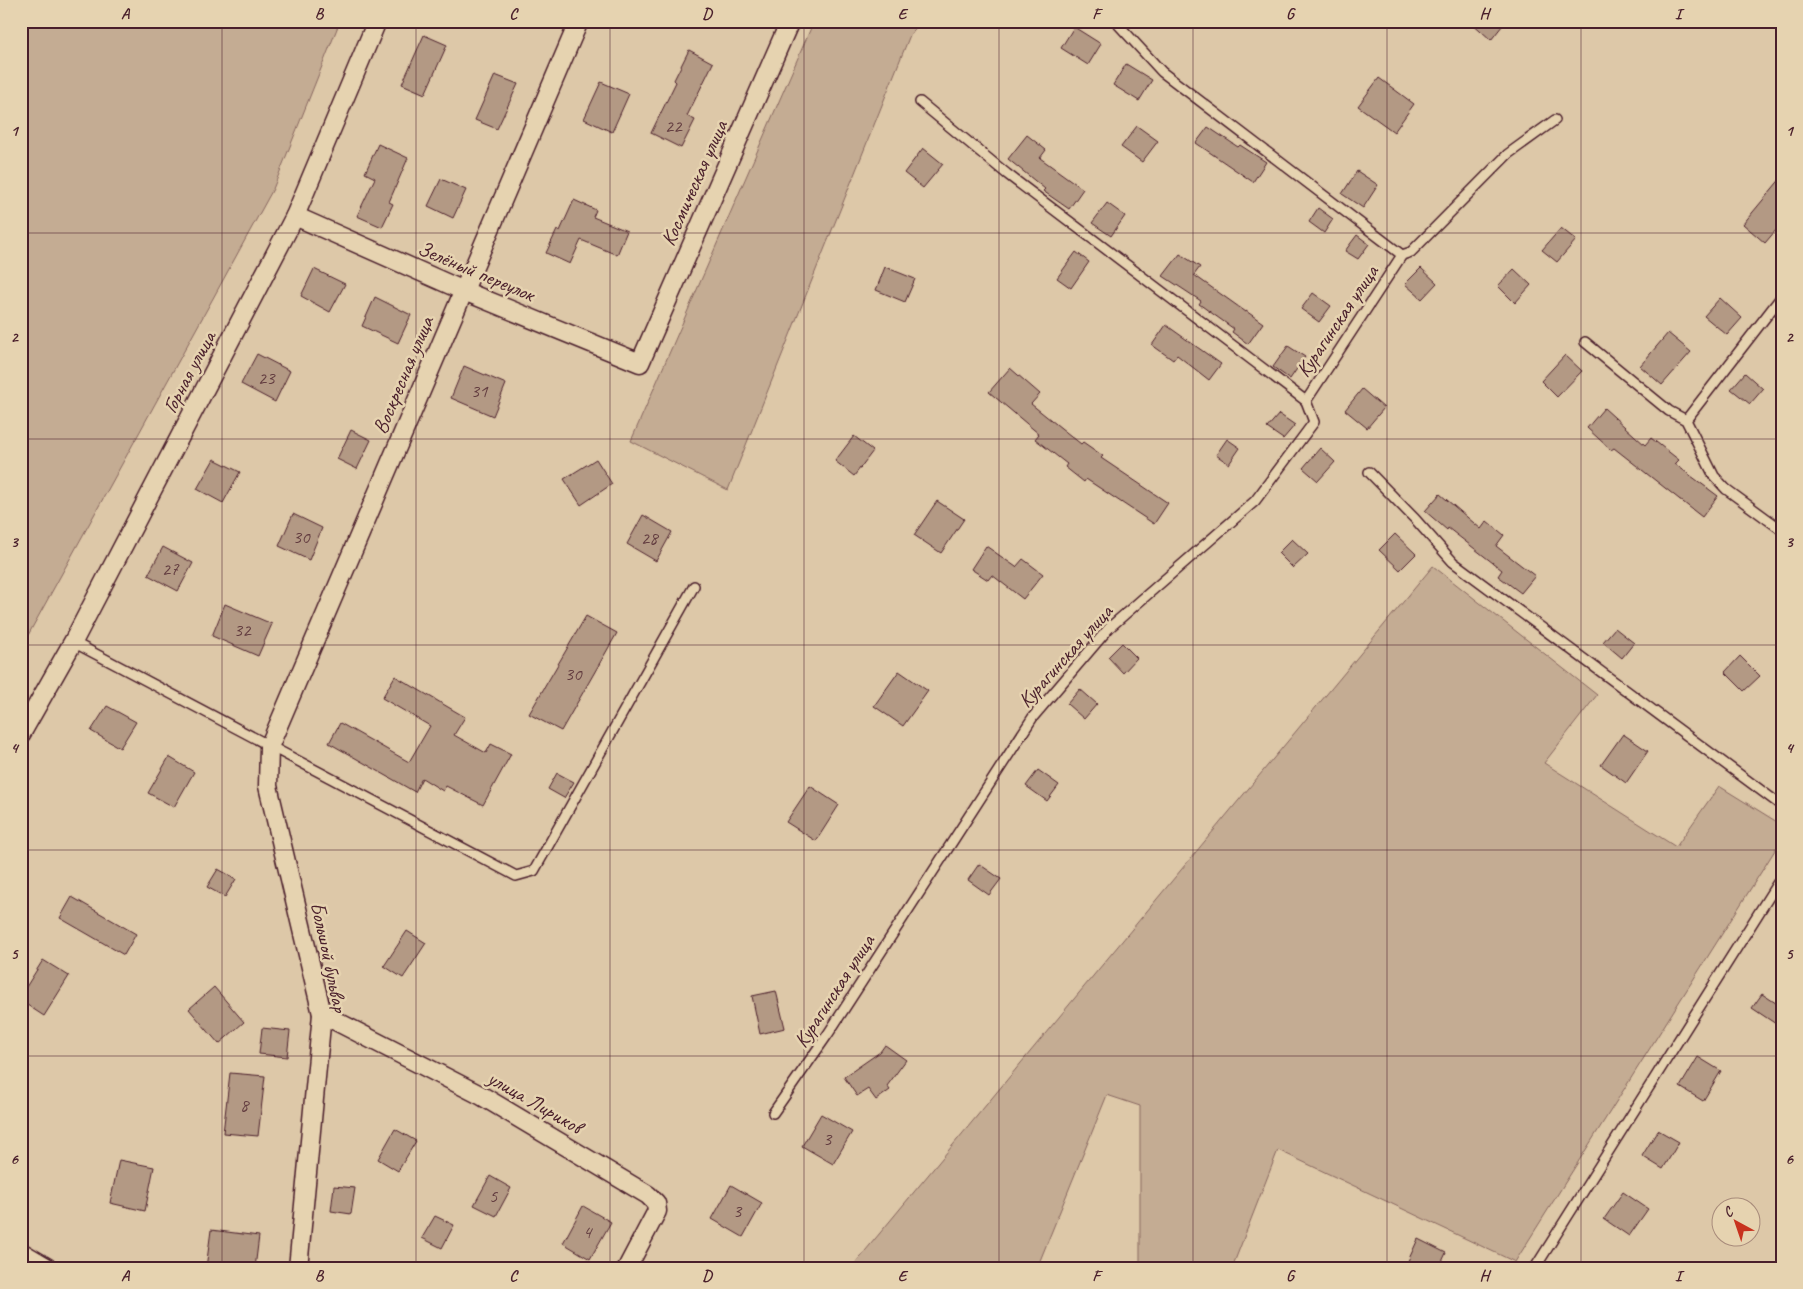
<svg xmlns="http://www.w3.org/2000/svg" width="1803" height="1289" viewBox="0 0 1803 1289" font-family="Caveat,sans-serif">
	<rect width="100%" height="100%" fill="#ddc8a8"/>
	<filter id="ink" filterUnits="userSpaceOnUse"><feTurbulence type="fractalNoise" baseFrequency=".02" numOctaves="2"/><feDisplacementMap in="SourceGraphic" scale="10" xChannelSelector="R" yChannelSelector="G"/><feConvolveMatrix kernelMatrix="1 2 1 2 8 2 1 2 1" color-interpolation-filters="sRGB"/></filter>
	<g filter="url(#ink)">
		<g fill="#c4ac93" stroke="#87665f">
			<path d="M21,21H340L273,189L21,648Z"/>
			<path d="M814,21H921L910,35L728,490L631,441Z"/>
			<path d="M1433,566L1597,695L1544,763L1676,847L1719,786L1782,825V839L1515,1262L1278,1150L1232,1268H1140V1106L1107,1095L1037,1268H851Z"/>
		</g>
		<g fill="#b39984" stroke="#4a1f2b">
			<path d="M1470,21H1506L1491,40Z"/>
			<path d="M1074,27L1101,44L1088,65L1061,48Z"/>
			<path d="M424,35L447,45L425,94L402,84Z"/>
			<path d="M689,50L713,63L687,116L695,120L681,148L651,133L676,82L674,80Z"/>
			<path d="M1126,64L1152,80L1139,101L1113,85Z"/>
			<path d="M495,75L518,84L497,129L475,120Z"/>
			<path d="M1379,78L1414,104L1394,132L1358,106Z"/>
			<path d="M601,82L629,94L612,132L584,119Z"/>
			<path d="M1137,126L1158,141L1142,162L1121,147Z"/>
			<path d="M1208,127L1238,147L1240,145L1266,162L1253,182L1196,143Z"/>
			<path d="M1027,135L1046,150L1040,158L1083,189L1069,209L1043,191L1045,189L1008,159Z"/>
			<path d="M378,144L408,158L389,202L393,204L382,227L357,216L375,178L365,173Z"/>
			<path d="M923,148L943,164L923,188L904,173Z"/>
			<path d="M1357,171L1378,185L1363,208L1342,194Z"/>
			<path d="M1782,177V223L1765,243L1743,224Z"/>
			<path d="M441,179L466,190L453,218L428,206Z"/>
			<path d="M574,200L596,210L593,217L627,231L617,255L581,240L570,264L546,253L557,230L560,231Z"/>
			<path d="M1107,203L1125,216L1111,236L1092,223Z"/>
			<path d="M1318,208L1333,219L1324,233L1309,222Z"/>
			<path d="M1561,228L1576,240L1557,262L1542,250Z"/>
			<path d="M1357,235L1369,244L1358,259L1345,251Z"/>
			<path d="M1076,252L1089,262L1071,288L1057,278Z"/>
			<path d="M1180,254L1200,267L1194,275L1246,312V311L1263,323L1248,344L1232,332L1234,329L1199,304L1201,301L1163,276Z"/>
			<path d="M885,267L915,279L905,302L876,290Z"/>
			<path d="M1421,268L1437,283L1422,299L1405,284Z"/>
			<path d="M314,269L345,284L330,312L301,296Z"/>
			<path d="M1514,269L1531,285L1515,303L1498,286Z"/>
			<path d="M1313,293L1331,306L1319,322L1301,309Z"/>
			<path d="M375,297L411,315L398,343L362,326Z"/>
			<path d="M1720,298L1742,318L1727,335L1704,316Z"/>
			<path d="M1166,325L1221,364L1209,380L1177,355L1173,360L1152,345Z"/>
			<path d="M1668,333L1691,352L1662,385L1640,366Z"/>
			<path d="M1288,346L1305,357L1290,379L1273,367Z"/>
			<path d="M257,354L290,371L275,402L241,384Z"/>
			<path d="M1565,355L1582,371L1557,397L1541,381Z"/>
			<path d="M464,366L506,384L493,416L451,398Z"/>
			<path d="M1010,368L1040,394L1031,404L1081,444L1083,442L1103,456L1101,458L1168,503L1154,524L1086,479L1084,482L1065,467L1067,464L1035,439L1039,434L989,392Z"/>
			<path d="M1745,373L1763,389L1750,404L1731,389Z"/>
			<path d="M1362,389L1384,408L1367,428L1345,410Z"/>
			<path d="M1604,408L1645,445L1651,438L1679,460L1675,464L1718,496L1702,517L1614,448L1611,450L1587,428Z"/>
			<path d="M1279,414L1295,425L1283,439L1267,428Z"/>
			<path d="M351,430L371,440L357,469L337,459Z"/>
			<path d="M854,436L873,451L854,476L835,461Z"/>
			<path d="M1227,439L1240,448L1229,464L1216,455Z"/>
			<path d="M1320,448L1335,462L1318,481L1303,468Z"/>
			<path d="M214,459L240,472L223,503L197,489Z"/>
			<path d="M596,459L612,484L581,505L564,479Z"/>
			<path d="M1440,494L1481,529L1487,521L1504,535L1496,546L1535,576L1521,593L1498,576L1502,570L1448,528L1447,530L1425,511Z"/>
			<path d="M937,501L964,519L941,553L914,535Z"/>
			<path d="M293,514L322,528L309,560L279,546Z"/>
			<path d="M643,515L672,532L656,561L627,544Z"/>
			<path d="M1395,534L1416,554L1400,570L1379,550Z"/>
			<path d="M1292,539L1308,554L1293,568L1278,553Z"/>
			<path d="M986,546L1016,567L1023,559L1043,574L1023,599L992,575L988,580L971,569Z"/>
			<path d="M163,547L193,563L178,591L148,575Z"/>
			<path d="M225,604L272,624L258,656L212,636Z"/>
			<path d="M586,616L617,633L561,731L529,714Z"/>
			<path d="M1615,628L1634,643L1622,658L1603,642Z"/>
			<path d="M1122,643L1137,658L1123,673L1108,657Z"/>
			<path d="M1740,656L1760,676L1744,691L1725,672Z"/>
			<path d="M899,671L928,691L903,726L874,706Z"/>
			<path d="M395,676L465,717L454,735L486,753L491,744L511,754L483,805L446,786L443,791L422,778L415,792L329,743L340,723L409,762L430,726L382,698Z"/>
			<path d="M1080,689L1097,704L1084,719L1067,704Z"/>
			<path d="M107,706L136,722L120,748L91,731Z"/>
			<path d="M1623,734L1648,751L1626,783L1601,765Z"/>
			<path d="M169,757L194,772L174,807L148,793Z"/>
			<path d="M1038,770L1059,785L1047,801L1026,786Z"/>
			<path d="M557,773L574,782L564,798L548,789Z"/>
			<path d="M810,786L839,805L816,841L786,822Z"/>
			<path d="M979,864L1001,879L989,895L968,880Z"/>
			<path d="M218,869L236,879L225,897L207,887Z"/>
			<path d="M72,897L136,934L124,955L60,918Z"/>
			<path d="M407,931L426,943L403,978L384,966Z"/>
			<path d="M43,960L69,976L44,1016L21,1001V995Z"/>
			<path d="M214,987L244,1022L219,1044L189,1009Z"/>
			<path d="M776,991L785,1028L760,1034L752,996Z"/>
			<path d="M1762,994L1782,1007V1016L1776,1024L1752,1008Z"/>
			<path d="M262,1028L290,1031L287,1057L259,1054Z"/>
			<path d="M885,1045L906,1060L887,1086L890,1090L876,1100L868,1089L857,1096L844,1077L880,1052Z"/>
			<path d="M1698,1057L1721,1071L1703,1101L1680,1087Z"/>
			<path d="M230,1073L265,1076L258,1136L223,1133Z"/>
			<path d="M821,1114L852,1132L833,1164L802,1146Z"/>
			<path d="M395,1129L416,1141L398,1171L378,1159Z"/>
			<path d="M1658,1130L1679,1142L1663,1169L1642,1156Z"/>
			<path d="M119,1160L154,1167L145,1211L110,1203Z"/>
			<path d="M490,1176L511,1188L496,1216L474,1205Z"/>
			<path d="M731,1185L762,1203L743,1237L712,1219Z"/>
			<path d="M334,1186L355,1188L351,1214L331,1211Z"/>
			<path d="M1623,1192L1648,1209L1629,1236L1604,1219Z"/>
			<path d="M583,1206L611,1222L590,1259L563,1243Z"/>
			<path d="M435,1216L454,1225L442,1248L422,1238Z"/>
			<path d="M211,1230L259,1236L255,1268H206Z"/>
			<path d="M1418,1239L1446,1253L1439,1268H1421L1408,1261Z"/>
		</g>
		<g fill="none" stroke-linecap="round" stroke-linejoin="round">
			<g stroke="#4a1f2b" stroke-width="12">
				<g id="service">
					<path d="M1115,21L1162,72L1402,255L1411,252L1508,154L1555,120"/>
					<path d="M920,102L1007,174L1306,401"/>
					<path d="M1585,342L1669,411L1686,420L1714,476L1726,489L1782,530"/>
					<path d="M1686,420L1782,296"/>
					<path d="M1369,472L1415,519L1453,562L1782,806"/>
					<path d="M73,642L516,876L534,871L694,586"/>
					<path d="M773,1113L828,1034L1033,717L1109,628L1255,501L1314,422L1306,401L1402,255"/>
					<path d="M1535,1268L1782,876"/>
				</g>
			</g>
			<g stroke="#4a1f2b" stroke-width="21">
				<g id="minor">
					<path d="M295,216L464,291L640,363L790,21"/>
					<path d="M21,734L73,642L295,216L377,21"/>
					<path d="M322,1014L482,1096L648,1195L656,1203L657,1211L627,1268"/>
					<path d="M21,1252L48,1268"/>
					<path d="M298,1268L322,1014L268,786L269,747L579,21"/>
				</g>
			</g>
			<use href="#service" stroke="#e6d3b0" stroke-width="9"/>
			<use href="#minor" stroke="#e6d3b0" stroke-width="18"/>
		</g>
	</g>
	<path fill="none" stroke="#4a1f2b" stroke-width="1" stroke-opacity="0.55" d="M222,21V1268M416,21V1268M610,21V1268M804,21V1268M999,21V1268M1193,21V1268M1387,21V1268M1581,21V1268M21,233H1782M21,439H1782M21,645H1782M21,850H1782M21,1056H1782"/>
	<g text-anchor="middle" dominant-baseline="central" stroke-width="5" stroke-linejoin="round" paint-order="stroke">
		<g font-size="19" fill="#643e41">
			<text x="673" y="126">22</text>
			<text x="266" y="378">23</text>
			<text x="479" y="391">31</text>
			<text x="301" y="537">30</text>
			<text x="649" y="538">28</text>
			<text x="170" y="569">27</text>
			<text x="242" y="630">32</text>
			<text x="573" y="674">30</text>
			<text x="244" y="1105">8</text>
			<text x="827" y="1139">3</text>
			<text x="493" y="1196">5</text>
			<text x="737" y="1211">3</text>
			<text x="587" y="1232">4</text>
		</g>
		<g font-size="21" fill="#4a1f2b" stroke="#e6d3b0">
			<text transform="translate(694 183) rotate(-66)">Космическая улица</text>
			<text transform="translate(476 271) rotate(23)">Зелёный переулок</text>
			<text transform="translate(1337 321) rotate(-56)">Курагинская улица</text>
			<text transform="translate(189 372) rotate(-62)">Горная улица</text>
			<text transform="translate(403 375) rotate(-67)">Воскресная улица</text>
			<text transform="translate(1065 656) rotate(-48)">Курагинская улица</text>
			<text transform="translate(329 957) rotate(78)">Большой бульвар</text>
			<text transform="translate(834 991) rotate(-57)">Курагинская улица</text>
			<text transform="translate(535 1102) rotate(30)">улица Лириков</text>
		</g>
	</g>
	<rect width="1803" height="1289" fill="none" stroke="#e6d3b0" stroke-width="55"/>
	<g transform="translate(1736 1222) rotate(320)"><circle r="24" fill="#e6d3b0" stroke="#a88b7b"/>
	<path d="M0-4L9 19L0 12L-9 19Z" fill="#c8321e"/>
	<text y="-8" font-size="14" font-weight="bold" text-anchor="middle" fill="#4a1f2b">С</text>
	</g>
	<rect x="28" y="28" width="1748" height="1234" fill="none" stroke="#4a1f2b" stroke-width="2"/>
	<g font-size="16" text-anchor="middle" font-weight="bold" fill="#4a1f2b">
		<text x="125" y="19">A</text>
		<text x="319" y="19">B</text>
		<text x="513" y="19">C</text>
		<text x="707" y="19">D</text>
		<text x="902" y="19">E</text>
		<text x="1096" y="19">F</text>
		<text x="1290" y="19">G</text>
		<text x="1484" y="19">H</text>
		<text x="1678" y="19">I</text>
		<text x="14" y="136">1</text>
		<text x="1789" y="136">1</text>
		<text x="14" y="342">2</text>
		<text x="1789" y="342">2</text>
		<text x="14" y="547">3</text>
		<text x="1789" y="547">3</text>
		<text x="14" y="753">4</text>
		<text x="1789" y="753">4</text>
		<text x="14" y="959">5</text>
		<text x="1789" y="959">5</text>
		<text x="14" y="1164">6</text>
		<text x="1789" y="1164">6</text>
		<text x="125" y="1281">A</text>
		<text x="319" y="1281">B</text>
		<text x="513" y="1281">C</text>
		<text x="707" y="1281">D</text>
		<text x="902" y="1281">E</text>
		<text x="1096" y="1281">F</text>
		<text x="1290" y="1281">G</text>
		<text x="1484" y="1281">H</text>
		<text x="1678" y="1281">I</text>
	</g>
</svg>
